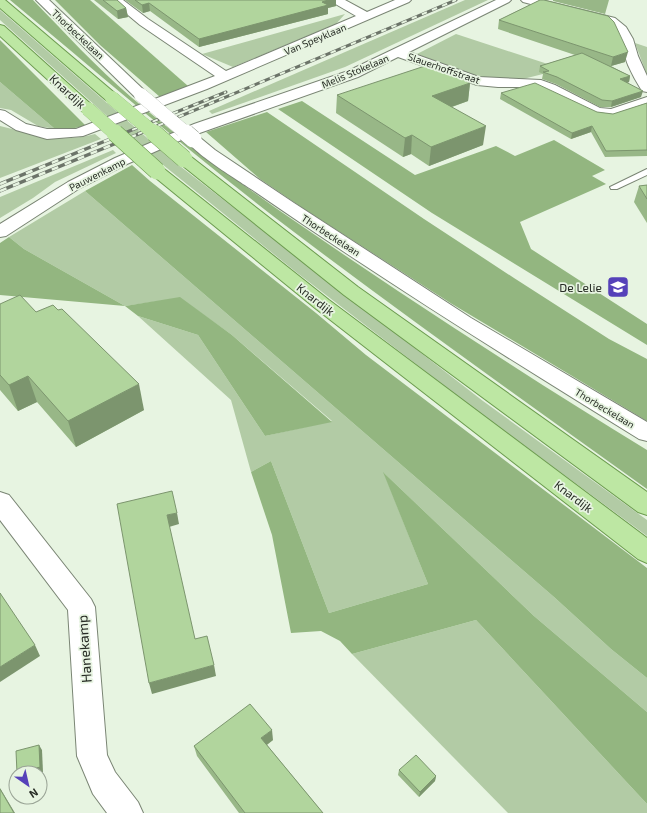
<svg xmlns="http://www.w3.org/2000/svg" width="647" height="813" viewBox="0 0 647 813" font-family="'Exo 2',sans-serif">
	<rect width="100%" height="100%" fill="#e7f4e1"/>
	<g fill="#b2cba5">
		<path d="M465,0H488L345,67L212,114L209,111Z"/>
		<path d="M0,10L176,163L483,401L647,520V536L472,407L296,272L147,152L0,20Z"/>
		<path d="M345,14L336,24L233,67L202,54Z"/>
		<path d="M456,34L563,69L523,79L488,78L472,75L417,54Z"/>
		<path d="M635,43L647,47V75Z"/>
		<path d="M0,82L55,129L38,126L11,110L0,108Z"/>
		<path d="M0,126C36,134 57,144 95,134L101,139L0,178Z"/>
		<path d="M113,150L116,153L55,182L33,198L0,218V197Z"/>
		<path d="M85,191L554,597L611,649L647,678V712L534,616L384,473L428,584L329,613L271,461L251,472L231,400L138,316L198,335L265,436L332,421L232,335L180,298L125,306L24,249L9,237Z"/>
		<path d="M476,620L647,804V813H508L352,654Z"/>
	</g>
	<g fill="#93b680">
		<path d="M10,0H33C65,33 96,67 131,97C215,169 307,230 398,291C480,345 563,399 647,450V489C529,404 410,320 294,232C196,158 104,78 10,0Z"/>
		<path d="M55,0H90L188,86L160,97L100,45Z"/>
		<path d="M0,40L86,126L69,129H55L0,82Z"/>
		<path d="M302,101L415,175L496,146L515,156L554,140L605,170L592,176L606,184L520,222L531,249L647,324V345L432,213L278,109Z"/>
		<path d="M267,112L424,219L514,278L609,339L647,359V421L452,304L304,209L260,179L206,132Z"/>
		<path d="M132,165L150,181L316,313L366,355L647,568V678L611,649L554,597L85,191Z"/>
		<path d="M9,237L24,249L125,306L180,297L232,335L332,422L265,436L198,335L138,316L125,306L0,295V243Z"/>
		<path d="M271,461L329,613L428,584L383,472L534,616L647,712V804L476,620L352,654L340,641L321,631L291,633L272,535L251,472Z"/>
	</g>
	<g fill="none" stroke-linecap="round" stroke-linejoin="round">
		<g stroke="#7a8574" stroke-width="2">
			<path id="lane" d="M647,169V175L617,189H611L610,187Z"/>
		</g>
		<g stroke="#7a8574" stroke-width="2">
			<g id="street">
				<path d="M36,0H49L146,92L148,95L146,98L141,99L136,98Z"/>
				<path d="M110,0H123L148,19L226,71L356,16L332,2L330,0H345L367,12L395,0H411L409,2L207,89L83,136L47,139L16,130L0,120V110L5,111L26,124L47,129H76L215,76L140,25Z"/>
				<path d="M496,0H511L509,2L409,52L479,77L541,80L555,85L600,108L611,109L647,97V106L612,118L596,116L534,87H498L477,85L398,57L358,77L194,135L198,136L215,150L294,203L471,318L647,422V441L639,439C509,359 380,278 254,191C241,182 189,151 186,138L127,164L80,188L6,236L0,237V224L68,182L115,158L194,124L348,71Z"/>
				<path d="M521,0H541L615,18L626,27L633,39L638,56L647,76V92L642,91C637,83 632,74 628,65C622,49 623,35 607,24L523,2Z"/>
				<path d="M0,492L9,495L91,599L95,607L107,755L115,772L138,802L143,813H107L93,794L77,756L68,610L0,520Z"/>
			</g>
		</g>
		<g stroke="#6c9b4f" stroke-width="2">
			<g id="primary">
				<path d="M0,0H5L117,95L119,98L117,101L112,102L107,101L0,8Z"/>
				<path d="M0,25L4,26L93,106L95,109L93,112L88,113L83,112L0,36Z"/>
				<path d="M184,154L190,156L358,287L647,492V515L638,512L344,295L178,162L176,159L178,156Z"/>
				<path d="M157,166L163,168L329,300L647,538V563L638,559L315,308L151,174L149,171L151,168Z"/>
			</g>
		</g>
		<use href="#lane" fill="#fff" fill-rule="evenodd"/>
		<use href="#street" fill="#fff" fill-rule="evenodd"/>
		<use href="#primary" fill="#bde7a3" fill-rule="evenodd"/>
		<g stroke="#6c7469" stroke-width="3">
			<g id="rail-far1">
				<path d="M122,134L226,92"/>
				<path d="M138,134L456,0"/>
			</g>
		</g>
		<g stroke="#6c7469" stroke-width="3.5">
			<g id="rail">
				<path d="M0,184L125,133"/>
				<path d="M0,191L141,133"/>
			</g>
		</g>
		<use href="#rail-far1" stroke="#e7f4e1" stroke-width="2" stroke-dasharray="5.5" stroke-linecap="butt"/>
		<use href="#rail" stroke="#e7f4e1" stroke-width="2.5" stroke-dasharray="7" stroke-linecap="butt"/>
		<g stroke="#7a8574" stroke-width="14" stroke-linecap="butt">
			<path id="street-bridge-far1" d="M141,95L187,134"/>
		</g>
		<g stroke="#7a8574" stroke-width="18" stroke-linecap="butt">
			<path id="street-bridge" d="M186,133L193,139"/>
		</g>
		<g stroke="#6c9b4f" stroke-width="14" stroke-linecap="butt">
			<g id="primary-bridge-far1">
				<path d="M112,98L155,134"/>
				<path d="M88,109L116,134"/>
			</g>
		</g>
		<g stroke="#6c9b4f" stroke-width="18" stroke-linecap="butt">
			<g id="primary-bridge">
				<path d="M115,133L157,171"/>
				<path d="M154,133L184,159"/>
			</g>
		</g>
		<use href="#street-bridge-far1" stroke="#fff" stroke-width="14"/>
		<use href="#street-bridge" stroke="#fff" stroke-width="17"/>
		<use href="#primary-bridge-far1" stroke="#bde7a3" stroke-width="14"/>
		<use href="#primary-bridge" stroke="#bde7a3" stroke-width="17"/>
	</g>
	<g fill="#98b787">
		<path d="M94,0H117L126,8L128,17L118,19Z"/>
		<path d="M125,0H336V6L328,8V14L199,47L150,11L143,13Z"/>
		<path d="M540,0L625,62L611,66L630,76L629,82L627,83L641,97L611,107H600L556,84L542,79L543,74L539,72L540,66L575,55L498,29L499,20Z"/>
		<path d="M553,0H609L605,14L553,1Z"/>
		<path d="M470,83L468,101L452,107L483,145L429,166L411,154L403,157L336,113L337,95Z"/>
		<path d="M501,93L597,112L613,114L647,103V156L605,157L591,132L571,139L500,99Z"/>
		<path d="M647,185V223L634,202L639,186Z"/>
		<path d="M0,304L144,410L76,447L37,402L18,411L0,390Z"/>
		<path d="M273,740L267,745L323,813H239L197,756L194,746Z"/>
		<path d="M399,770L436,776L435,781L419,797L398,775Z"/>
	</g>
	<g fill="#7c956e">
		<path d="M328,0H336V6L328,8V14L199,47V39Z"/>
		<path d="M149,3L150,11L143,13L142,5Z"/>
		<path d="M126,8L128,17L118,19L117,11Z"/>
		<path d="M628,52L625,62L611,66L613,57Z"/>
		<path d="M630,76L629,82L619,86L620,79Z"/>
		<path d="M470,83L468,101L431,114L432,96Z"/>
		<path d="M643,91L641,97L611,107L612,101Z"/>
		<path d="M486,126L483,145L429,166L431,147Z"/>
		<path d="M592,126L591,132L571,139L572,133Z"/>
		<path d="M412,135L411,154L403,157L405,138Z"/>
		<path d="M28,376L37,402L18,411L9,385Z"/>
		<path d="M139,384L144,410L76,447L68,421Z"/>
		<path d="M177,513L179,524L169,527L167,515Z"/>
		<path d="M35,645L40,656L0,682V667Z"/>
		<path d="M214,665L216,676L152,694L149,683Z"/>
		<path d="M272,730L273,740L262,748L261,738Z"/>
		<path d="M39,745L42,750L43,772L40,773H19Z"/>
		<path d="M436,776L435,781L419,797L420,792Z"/>
		<path d="M0,788L15,813H14L0,789Z"/>
	</g>
	<g fill="#b1d59d" stroke="#7c956e">
		<path d="M103,0H117L126,8L117,11Z"/>
		<path d="M135,0H328L322,2L328,5L199,39L149,3L142,5Z"/>
		<path d="M540,0H544L608,16L614,22L628,52L613,57L499,20Z"/>
		<path d="M582,53L630,76L620,79L643,91L612,101L602,100L557,77L543,72L549,71L540,66Z"/>
		<path d="M434,63L470,83L432,96L486,126L431,147L412,135L405,138L337,95Z"/>
		<path d="M535,83L597,112L613,114L647,103V150L606,151L592,126L572,133L501,93Z"/>
		<path d="M647,185V199L639,186Z"/>
		<path d="M20,295L36,312L53,305L58,310L62,309L139,384L68,421L28,376L9,385L0,375V304Z"/>
		<path d="M172,491L177,513L167,515L195,639L207,636L214,665L149,683L117,504Z"/>
		<path d="M0,593L35,645L0,667Z"/>
		<path d="M250,704L272,730L261,738L323,813H245L194,746Z"/>
		<path d="M39,745L40,767L19,773H17L16,751Z"/>
		<path d="M416,755L436,776L420,792L399,770Z"/>
		<path d="M0,789L14,813H0Z"/>
	</g>
	<defs>
		<g id="school-square" transform="scale(1.15)"><rect x="-9" y="-9" width="18" height="18" rx="4" fill="#5541b9" stroke="#e7f4e1"/><path d="M0-5L7-2L0 1L-7-2ZM-4 1L0 2.5L4 1V4Q0 6-4 4Z" fill="#fff"/></g>
	</defs>
	<g fill-rule="evenodd">
		<use href="#school-square" x="618" y="287"/>
	</g>
	<g text-anchor="middle" dominant-baseline="central" stroke-width="3.5" stroke-linejoin="round" paint-order="stroke">
		<g font-size="10" fill="#272c25" stroke="#e7f4e1">
			<text transform="translate(78 34) rotate(43)">Thorbeckelaan</text>
			<text transform="translate(315 39) rotate(-23)">Van Speyklaan</text>
			<text transform="translate(444 68) rotate(19)">Slauerhoffstraat</text>
			<text transform="translate(355 71) rotate(-23)">Melis Stokelaan</text>
			<text transform="translate(97 174) rotate(-27)">Pauwenkamp</text>
			<text transform="translate(331 235) rotate(33)">Thorbeckelaan</text>
			<text transform="translate(605 408) rotate(31)">Thorbeckelaan</text>
		</g>
		<g font-size="12" fill="#272c25" stroke="#e7f4e1">
			<text transform="translate(68 91) rotate(43)">Knardijk</text>
			<text transform="translate(316 299) rotate(38)">Knardijk</text>
			<text transform="translate(574 496) rotate(37)">Knardijk</text>
		</g>
		<g font-size="12" fill="#272c25" stroke="#e7f4e1" text-anchor="end">
			<text x="602" y="287">De Lelie</text>
		</g>
		<g font-size="14" fill="#272c25" stroke="#e7f4e1">
			<text transform="translate(84 649) rotate(-94)">Hanekamp</text>
		</g>
	</g>
	<g transform="translate(28 785) rotate(146)"><circle r="19" fill="#e7f4e1" stroke="#9aa496"/>
	<path d="M0-3L7 15L0 10L-7 15Z" fill="#5541b9"/>
	<text y="-6" font-size="11" font-weight="bold" text-anchor="middle" fill="#272c25">N</text>
	</g>
</svg>
